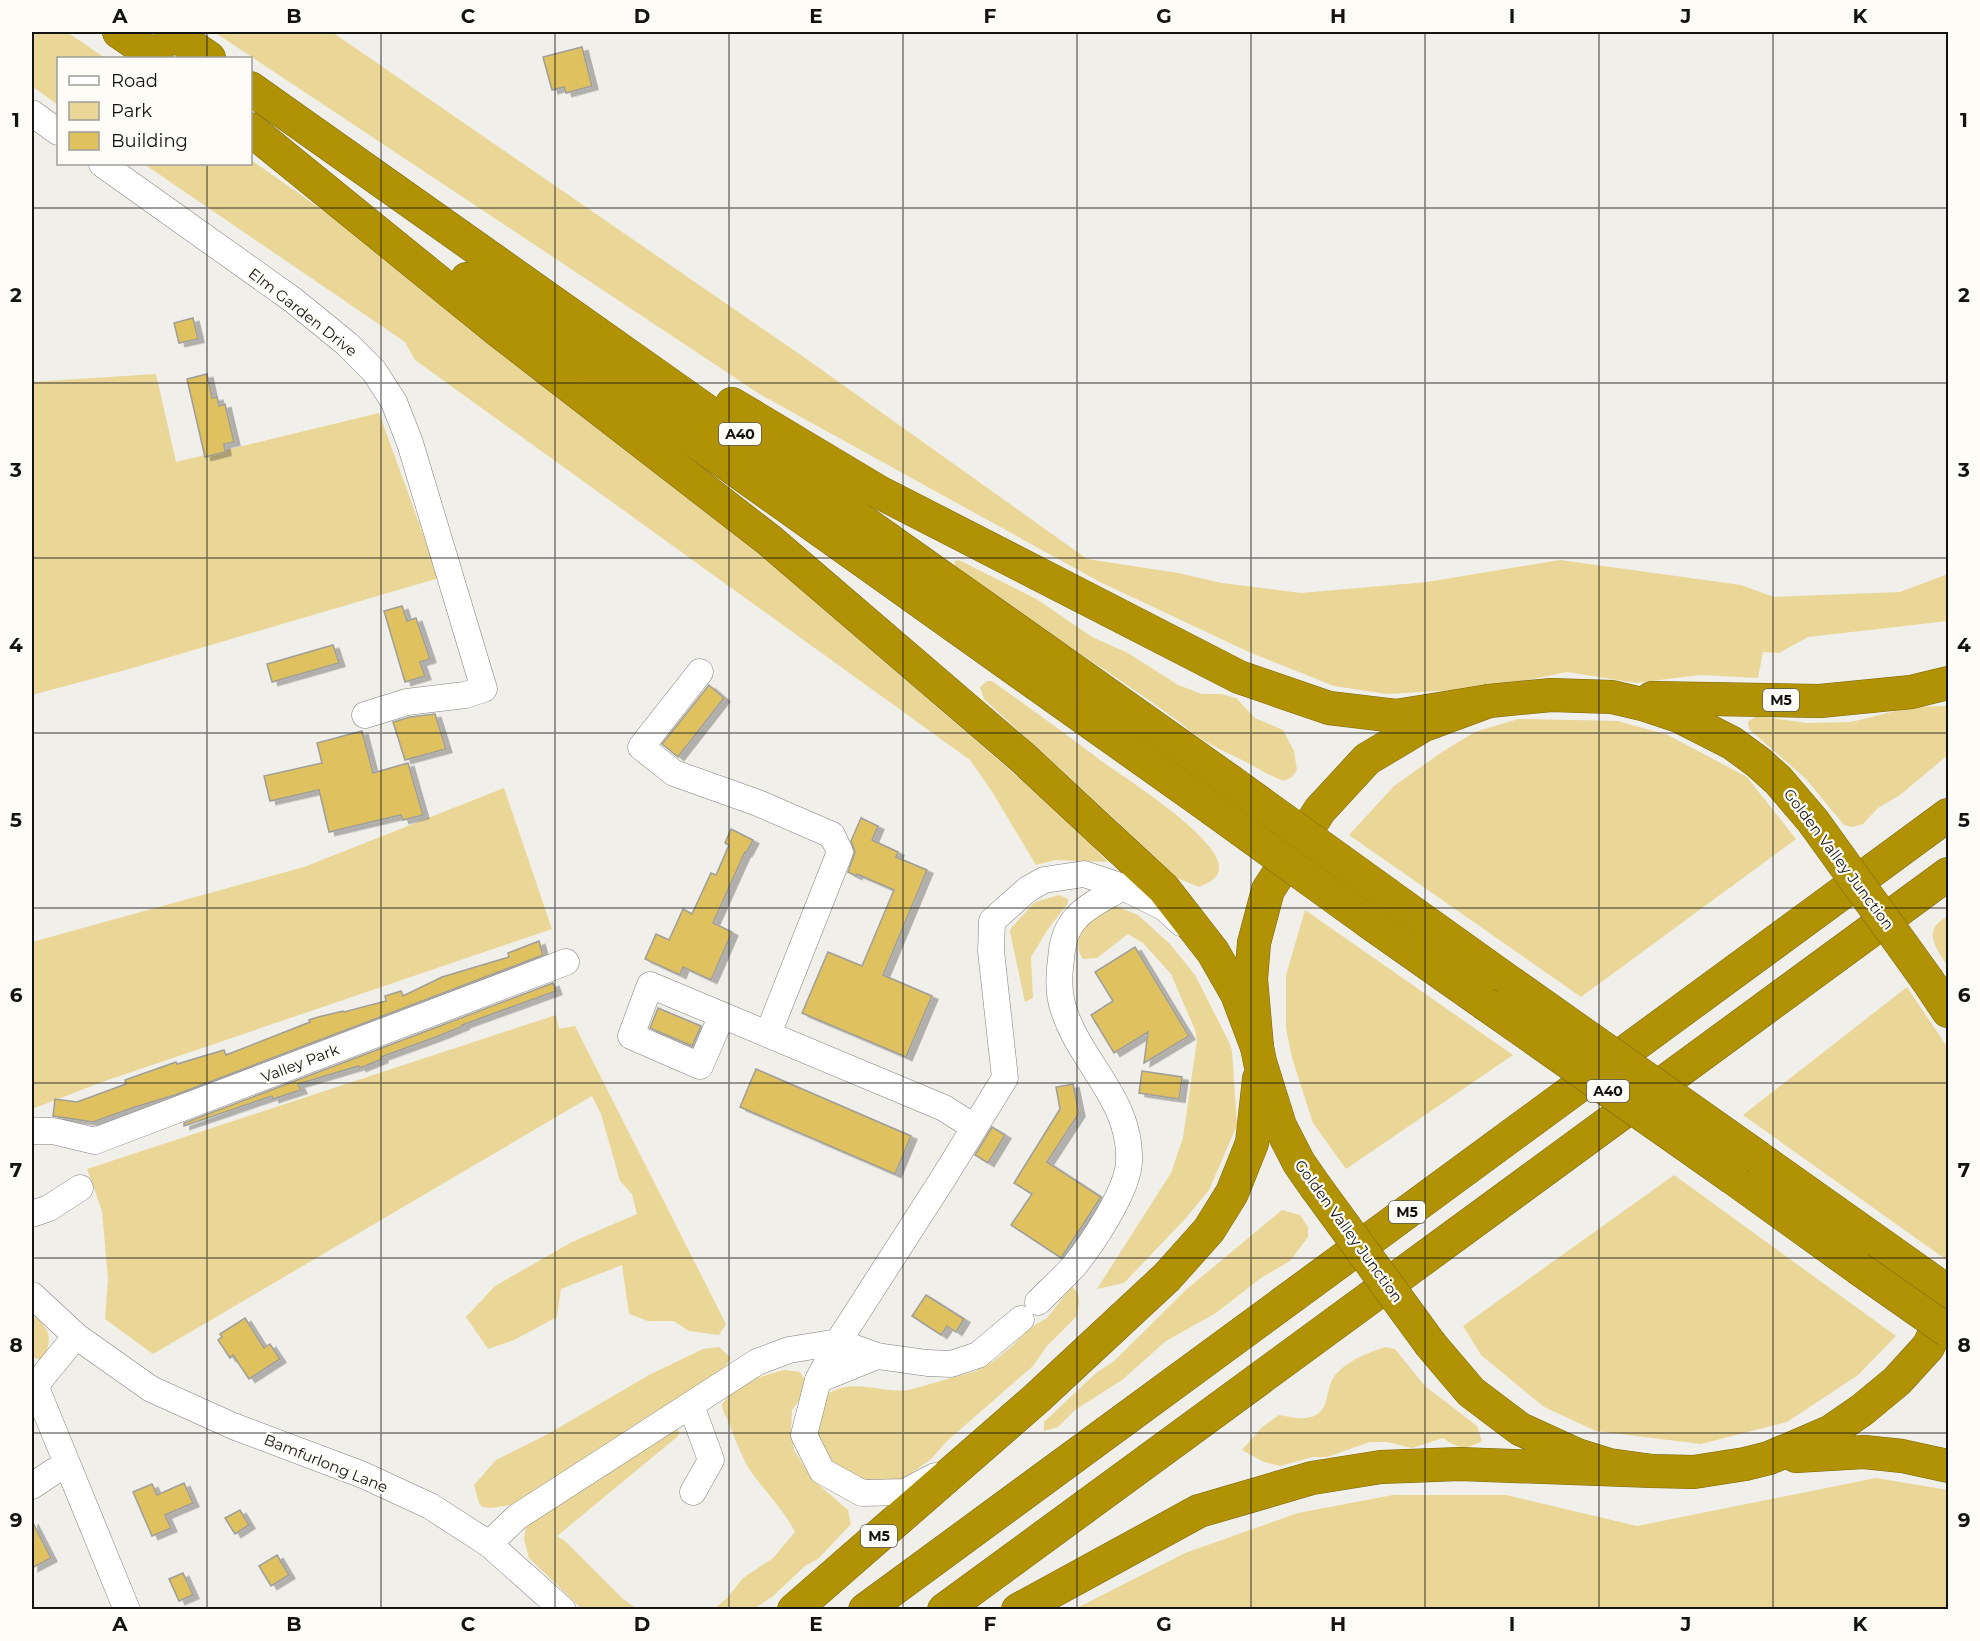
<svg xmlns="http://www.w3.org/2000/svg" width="1980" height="1641" viewBox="0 0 1980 1641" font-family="Montserrat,sans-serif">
	<defs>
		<filter id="shadow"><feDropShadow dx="6" dy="3.5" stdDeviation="0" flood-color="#0004"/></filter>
	</defs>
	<rect width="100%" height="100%" fill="#f0efea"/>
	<g fill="#ead797">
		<path d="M32,32H67L105,58H58V105L32,86Z"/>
		<path d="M214,32H332L808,360L1087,559L1178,573L1222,583L1301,593L1427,582L1560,560L1741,585L1774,597L1900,592L1948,574V621L1808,637L1779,653L1763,652L1758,678L1700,675L1636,683L1567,672L1491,688L1387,694L1334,686L1251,653L1100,582L761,395Z"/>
		<path d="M251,160L348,228L662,469L1071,823L1108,862L1055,860L1036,865L991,790L970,760L415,360L405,342L144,164H250Z"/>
		<path d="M156,374L176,462L379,413L439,578L129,669L32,695V382Z"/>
		<path d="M959,560L1038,600L1092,637L1128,653L1178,685L1202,694H1221L1236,698L1255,718L1283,730L1294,751L1297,770L1292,777L1284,781C1269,776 1256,767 1242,760C1221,749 1199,741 1182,724C1112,673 1040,627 966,581L956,570L954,561Z"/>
		<path d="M987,681H992L996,684C1031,709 1066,734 1100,760C1125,778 1217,836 1219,866C1220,879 1208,883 1199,887L1170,875L1119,823L986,701L983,697L980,687Z"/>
		<path d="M1948,706V755L1900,795L1878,808L1863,824L1853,827L1844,825L1806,779L1749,729L1748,722L1756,716L1807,723L1851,722L1911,707Z"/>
		<path d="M1518,719L1618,721L1668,735L1747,777L1796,839L1581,997L1349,835L1394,786L1442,752L1475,732Z"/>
		<path d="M504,788L552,929L102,1082L32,1109V942L304,867Z"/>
		<path d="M1059,895L1068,899V903L1048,929L1031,957L1033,998L1025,1002L1010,932L1011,928L1035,902Z"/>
		<path d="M1115,906L1138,915L1170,944L1195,975L1229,1042L1232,1051L1237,1125L1209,1190L1186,1218L1124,1283L1097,1289L1171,1173L1183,1138L1197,1040L1195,1030L1171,974L1143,943L1128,934L1097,958L1083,959C1074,946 1080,935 1084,921L1105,908Z"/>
		<path d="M1305,910L1513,1055L1346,1169L1313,1123L1292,1058L1286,1028V975Z"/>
		<path d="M1948,916V968C1937,947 1920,931 1948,916Z"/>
		<path d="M1907,987L1948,1048V1261L1743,1115Z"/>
		<path d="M556,1015L559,1029L575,1026L726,1324L719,1335L689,1331L674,1321H648L629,1314L622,1265L561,1289L557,1317L514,1340L488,1349L466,1317L495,1286L572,1242L637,1214L632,1194L620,1181L601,1114L592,1096L153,1354L105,1319L108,1279L102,1211L87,1169Z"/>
		<path d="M1674,1175L1896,1336L1858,1375L1787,1422L1701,1444L1596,1431L1544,1407L1481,1355L1463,1326Z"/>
		<path d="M1282,1210L1300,1215L1308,1227V1237L1290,1261L1261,1278L1216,1313L1166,1341L1122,1380L1075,1410L1058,1427L1044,1431V1422L1096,1373L1113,1362L1187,1289Z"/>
		<path d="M1072,1286L1078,1293L1079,1302L1077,1316L1047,1346L1033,1366L947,1441L931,1459L901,1481H876L856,1478L831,1463L814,1439L825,1396C852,1376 879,1394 909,1390L976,1371L994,1361L1012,1346L1030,1328L1047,1318Z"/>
		<path d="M32,1314C42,1323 52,1331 48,1346C46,1352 46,1355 42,1359C37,1359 34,1359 32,1354Z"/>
		<path d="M719,1347L731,1358L711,1388L522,1503L491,1508L482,1507L479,1503L474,1485L496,1460L548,1434L649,1375L703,1349Z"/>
		<path d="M1385,1347L1395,1349L1425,1386L1477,1426L1482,1441C1465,1450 1459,1449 1443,1438L1412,1448L1387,1442H1370L1327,1457H1313L1280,1466L1264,1462L1242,1450L1262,1427L1279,1415C1295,1418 1317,1424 1325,1404C1329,1393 1328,1384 1336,1374C1350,1359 1366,1354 1385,1347Z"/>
		<path d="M784,1370L800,1372L807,1384L801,1398L792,1410L791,1431L794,1450L813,1480L848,1510L851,1524L818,1559L805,1566L773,1596L754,1609L713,1610L728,1597L743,1578L773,1558L795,1532C783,1509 766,1492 751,1472C741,1456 735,1438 728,1421C726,1415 722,1412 722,1404L738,1386L756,1378Z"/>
		<path d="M676,1429L680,1432L677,1437L557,1536L565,1541L623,1599L637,1609H582L529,1558L524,1539L526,1525L595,1476Z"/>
		<path d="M1876,1478L1948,1490V1609H1075L1185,1553L1298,1513L1393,1495H1506L1637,1526Z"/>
	</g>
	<g fill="#dfc15e" stroke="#9f9e99" stroke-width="1.5" filter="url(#shadow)">
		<path d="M582,47L592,86L566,93L564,87L552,90L543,57Z"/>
		<path d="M193,318L198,339L179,343L174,323Z"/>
		<path d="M207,374L212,398L217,397L219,406L225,404L234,442L224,444L225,452L205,457L187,379Z"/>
		<path d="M402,606L407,621L416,618L430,659L420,662L425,676L405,682L384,611Z"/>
		<path d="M333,645L339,663L272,682L267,664Z"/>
		<path d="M709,685L724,698L678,757L662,744Z"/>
		<path d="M435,714L446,749L405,760L393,722L410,717Z"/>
		<path d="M362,731L373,773L408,763L423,815L403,820L401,815L329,832L319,790L270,801L264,776L322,763L317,743Z"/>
		<path d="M861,818L878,826L872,840L898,852L896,857L927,870L883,975L932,996L906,1057L802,1013L828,952L862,966L894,890L857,874L856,876L848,872L855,852L851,841Z"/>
		<path d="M731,829L753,840L746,853L745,852L713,923L732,932L711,980L683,967L680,975L645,959L656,934L669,940L683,909L692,914L711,873L716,875L729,845L725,843Z"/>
		<path d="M539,941L543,955L175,1095L135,1107L93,1122L53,1116L55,1099L77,1102L126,1084L125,1080L176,1062L177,1064L224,1050L226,1055L310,1022L309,1020L318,1017L343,1011L344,1012L386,1001L385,996L401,991L403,996L442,977L509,957L508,953Z"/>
		<path d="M1135,947L1189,1036L1144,1063L1148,1032L1114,1053L1091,1015L1113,1001L1095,972Z"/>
		<path d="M553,983L556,991L462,1025L463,1026L436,1037L381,1057L382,1059L360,1068L359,1066L298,1084L301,1090L273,1099L272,1096L184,1126V1123Z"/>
		<path d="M658,1008L701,1026L692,1046L650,1028Z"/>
		<path d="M756,1069L911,1136L895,1174L740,1107Z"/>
		<path d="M1142,1071L1182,1077L1179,1099L1139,1093Z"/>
		<path d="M1073,1084L1079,1113L1047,1162L1101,1197L1061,1258L1011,1225L1032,1194L1014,1183L1060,1109L1056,1087Z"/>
		<path d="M992,1127L1005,1135L988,1163L975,1155Z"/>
		<path d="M926,1295L964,1319L956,1332L947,1326L941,1335L912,1316Z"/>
		<path d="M245,1318L264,1348L270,1344L280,1359L249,1379L233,1355L230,1358L218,1340L222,1337L220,1334Z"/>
		<path d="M184,1483L193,1503L165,1515L171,1528L152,1536L133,1492L152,1484L157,1495Z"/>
		<path d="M240,1510L249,1525L235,1534L225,1518Z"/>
		<path d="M32,1521L51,1558L32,1568Z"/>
		<path d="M277,1555L289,1575L271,1586L259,1566Z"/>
		<path d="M183,1573L193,1595L179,1601L169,1579Z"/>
	</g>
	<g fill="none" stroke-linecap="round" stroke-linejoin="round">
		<g stroke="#817f7b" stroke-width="27">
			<g id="minor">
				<path d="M32,113L58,132"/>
				<path d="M102,164L293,300L347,344L374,371L394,402L410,443L484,689L465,695L407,702L365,715"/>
				<path d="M700,672L641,747L674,773L758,803L832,835L840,852L768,1034"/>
				<path d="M722,1015L700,1066L631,1036L650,985L944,1108L974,1127"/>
				<path d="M32,1131H53L95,1141L566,962"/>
				<path d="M32,1214L49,1208L80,1188"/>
				<path d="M32,1295L76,1336L151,1389L233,1426L363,1475L430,1506L489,1544L563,1610"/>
				<path d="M1038,1302C1050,1290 1063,1278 1074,1266C1092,1244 1128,1190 1129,1162C1132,1098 1077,1061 1062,1004C1058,989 1059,973 1061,959C1062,944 1066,928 1077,917C1089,904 1108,896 1123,887"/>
				<path d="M76,1336L39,1381L37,1390L127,1610"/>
				<path d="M818,1380L877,1356L927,1363L951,1364L978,1355L1021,1319"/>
				<path d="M691,1405L711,1460L693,1492"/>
				<path d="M935,1476L905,1492L862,1493L822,1471L804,1435L818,1380L838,1342L944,1177L1005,1078L991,951L992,921L1028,889L1044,880L1084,874L1123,887L1165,908L1181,923"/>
				<path d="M32,1486L53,1472L67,1464"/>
				<path d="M489,1544L517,1517L757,1362L789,1350L838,1342L877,1356"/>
			</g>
		</g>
		<g stroke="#7a6609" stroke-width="34">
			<g id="highway">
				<path d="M119,32L157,58"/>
				<path d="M171,32L209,58"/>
				<path d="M250,88L1230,781"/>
				<path d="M250,129L499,331L769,540L1022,757L1164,889L1213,952L1237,994L1257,1047"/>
				<path d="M467,279L1211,808"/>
				<path d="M732,404L879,492L1239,677L1329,708L1396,716L1489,701"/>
				<path d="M1652,698L1820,701L1911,692L1948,683"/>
				<path d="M1388,895L1511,983"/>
				<path d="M1369,922L1484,1003"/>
				<path d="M1928,981L1948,1011"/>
				<path d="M1759,1158L1948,1292"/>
				<path d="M1733,1178L1858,1268"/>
				<path d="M1315,1186L1299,1163L1280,1126L1260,1062L1257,1047L1251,979L1254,943L1268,890L1320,810L1367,759L1424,725L1489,701L1551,695L1612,697L1646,705L1679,716L1732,743L1758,762L1778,780L1813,821"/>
				<path d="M1431,1345L1471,1392L1520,1429L1577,1455L1609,1465L1652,1471L1694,1472L1745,1464L1769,1458L1830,1432L1862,1410L1897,1381L1928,1347L1948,1307"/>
				<path d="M1796,1456L1864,1452L1902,1456L1948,1466"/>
				<path d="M794,1610L1037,1398L1167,1277L1209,1230L1232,1193L1252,1143L1259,1079"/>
				<path d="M865,1610L1948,815"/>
				<path d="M944,1610L1948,874"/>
				<path d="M1018,1610L1199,1511L1312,1478L1381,1467L1460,1464L1652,1471"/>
			</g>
		</g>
		<use href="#minor" stroke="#fff" stroke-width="26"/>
		<use href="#highway" stroke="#b29205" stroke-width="33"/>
		<g stroke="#7a6609" stroke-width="34" stroke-linecap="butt">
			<g id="highway-bridge">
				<path d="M1230,781L1388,895"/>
				<path d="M1211,808L1369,922"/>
				<path d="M1813,821L1928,981"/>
				<path d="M1511,983L1759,1158"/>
				<path d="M1484,1003L1733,1178"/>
				<path d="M1315,1186L1431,1345"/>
				<path d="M1858,1268L1948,1331"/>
			</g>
		</g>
		<use href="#highway-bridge" stroke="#b29205" stroke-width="33"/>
	</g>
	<path fill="none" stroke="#131311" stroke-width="1.5" stroke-opacity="0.55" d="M207,32V58M381,32V1610M555,32V1610M729,32V1610M903,32V1610M1077,32V1610M1251,32V1610M1425,32V1610M1599,32V1610M1773,32V1610M207,164V1610M32,208H1948M32,383H1948M32,558H1948M32,733H1948M32,908H1948M32,1083H1948M32,1258H1948M32,1433H1948"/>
	<g text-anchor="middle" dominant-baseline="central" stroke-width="4.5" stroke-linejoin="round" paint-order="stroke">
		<g fill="#fdfcf7" stroke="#595956" stroke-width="1.5">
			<rect x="719" y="423" width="42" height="22" rx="4.5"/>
			<rect x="1763" y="689" width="36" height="22" rx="4.5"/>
			<rect x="1587" y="1080" width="42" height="22" rx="4.5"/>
			<rect x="1389" y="1201" width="36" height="22" rx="4.5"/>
			<rect x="861" y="1525" width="36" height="22" rx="4.5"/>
		</g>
		<g font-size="14" font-weight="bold" fill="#131311">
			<text x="740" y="434">A40</text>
			<text x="1781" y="700">M5</text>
			<text x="1608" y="1091">A40</text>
			<text x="1407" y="1212">M5</text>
			<text x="879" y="1536">M5</text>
		</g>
		<g font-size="15" fill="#131311" stroke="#fdfcf7">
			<text transform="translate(303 312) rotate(38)">Elm Garden Drive</text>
			<text transform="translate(1839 859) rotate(53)">Golden Valley Junction</text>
			<text transform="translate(300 1063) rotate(-21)">Valley Park</text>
			<text transform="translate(1349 1231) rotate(54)">Golden Valley Junction</text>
			<text transform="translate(326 1463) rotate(22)">Bamfurlong Lane</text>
		</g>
	</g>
	<rect width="1980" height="1641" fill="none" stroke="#fdfcf7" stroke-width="66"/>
	<rect x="57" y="57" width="195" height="108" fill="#fdfcf7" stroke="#9f9f9b" stroke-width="1.5"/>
	<rect x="69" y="76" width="30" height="9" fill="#ffffff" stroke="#9f9f9b" stroke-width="1.5"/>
	<text x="111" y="87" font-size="18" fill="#131311">Road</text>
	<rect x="69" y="102" width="30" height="18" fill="#ead797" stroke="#9f9f9b" stroke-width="1.5"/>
	<text x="111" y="117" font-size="18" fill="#131311">Park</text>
	<rect x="69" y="132" width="30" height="18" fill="#dfc15e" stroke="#9f9f9b" stroke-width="1.5"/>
	<text x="111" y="147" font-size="18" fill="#131311">Building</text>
	<rect x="33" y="33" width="1914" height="1575" fill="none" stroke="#131311" stroke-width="2"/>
	<g font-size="20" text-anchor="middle" font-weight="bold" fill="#131311">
		<text x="120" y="23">A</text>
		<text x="294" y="23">B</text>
		<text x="468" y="23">C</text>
		<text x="642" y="23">D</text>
		<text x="816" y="23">E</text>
		<text x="990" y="23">F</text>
		<text x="1164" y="23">G</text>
		<text x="1338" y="23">H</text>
		<text x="1512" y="23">I</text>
		<text x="1686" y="23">J</text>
		<text x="1860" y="23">K</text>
		<text x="16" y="127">1</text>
		<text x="1964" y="127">1</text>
		<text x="16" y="302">2</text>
		<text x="1964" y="302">2</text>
		<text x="16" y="477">3</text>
		<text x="1964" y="477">3</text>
		<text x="16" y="652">4</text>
		<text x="1964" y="652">4</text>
		<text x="16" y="827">5</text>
		<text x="1964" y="827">5</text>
		<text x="16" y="1002">6</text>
		<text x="1964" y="1002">6</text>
		<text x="16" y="1177">7</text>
		<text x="1964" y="1177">7</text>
		<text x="16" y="1352">8</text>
		<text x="1964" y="1352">8</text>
		<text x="16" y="1527">9</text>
		<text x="1964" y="1527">9</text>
		<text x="120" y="1631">A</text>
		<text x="294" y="1631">B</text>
		<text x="468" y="1631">C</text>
		<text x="642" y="1631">D</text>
		<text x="816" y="1631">E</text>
		<text x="990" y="1631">F</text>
		<text x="1164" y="1631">G</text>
		<text x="1338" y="1631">H</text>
		<text x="1512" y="1631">I</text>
		<text x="1686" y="1631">J</text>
		<text x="1860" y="1631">K</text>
	</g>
</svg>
